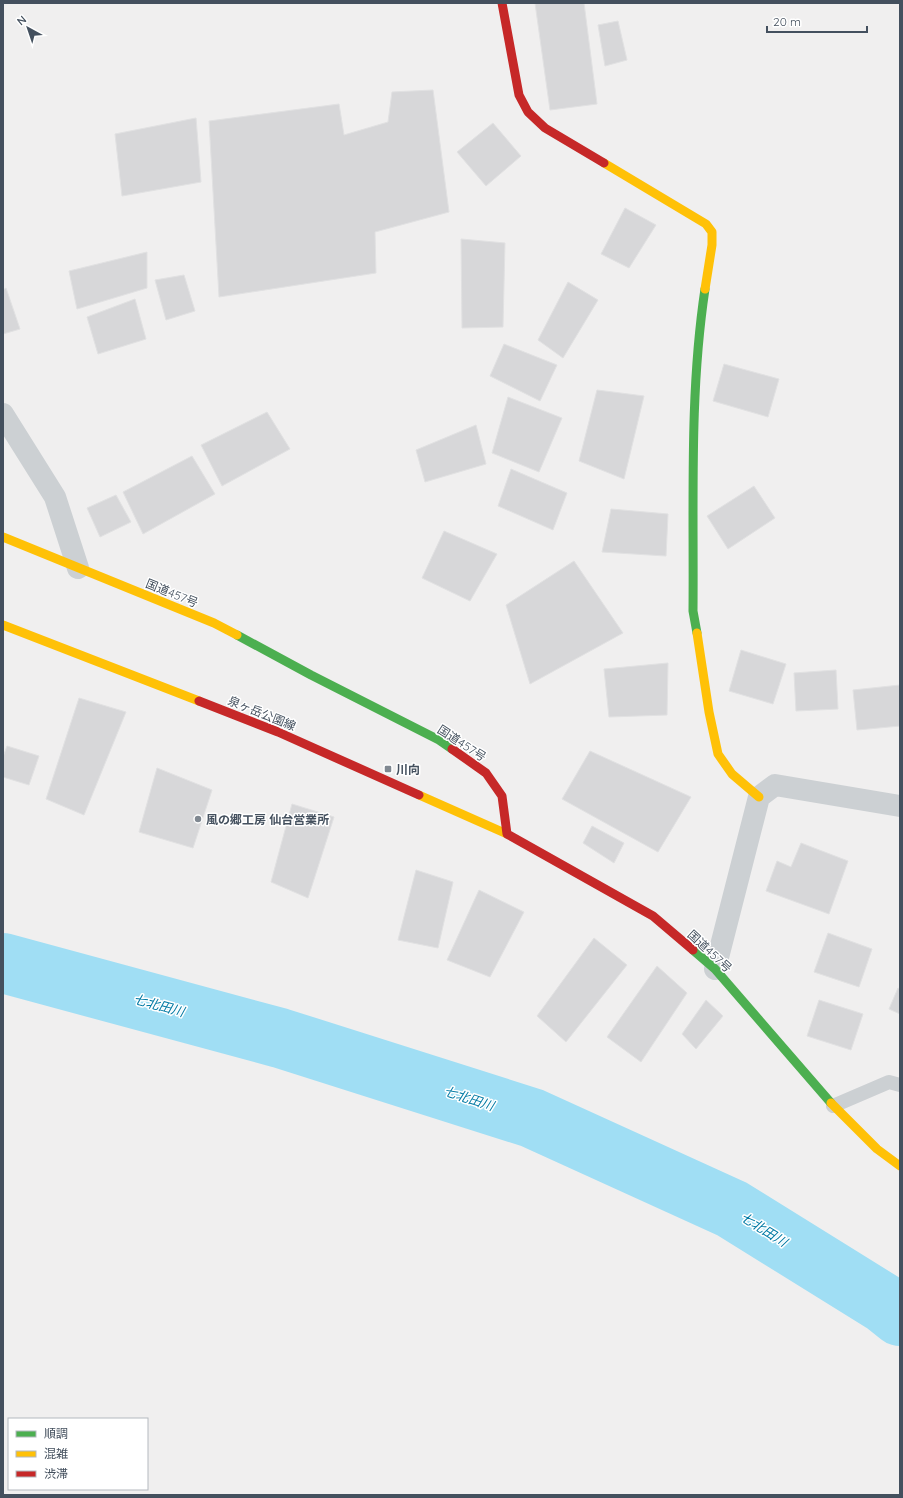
<svg xmlns="http://www.w3.org/2000/svg" width="903" height="1498" viewBox="0 0 903 1498" font-family="Quicksand,'Noto Sans JP',sans-serif">
	<rect width="100%" height="100%" fill="#f0efef"/>
	<g fill="none" stroke-linecap="round" stroke-linejoin="round">
		<path stroke="#a0def4" stroke-width="60" d="M3,963L280,1038L532,1118L732,1209L885,1304L900,1316"/>
	</g>
	<g fill="#d7d7d9" stroke="#e1e1e2">
		<path d="M535,3H584L597,104L550,110Z"/>
		<path d="M618,21L627,60L605,66L598,25Z"/>
		<path d="M433,90L449,212L375,232L376,273L219,297L209,121L339,104L344,135L388,122L392,92Z"/>
		<path d="M196,118L201,182L122,196L115,134Z"/>
		<path d="M493,123L521,156L486,186L457,152Z"/>
		<path d="M625,208L656,225L629,268L601,254Z"/>
		<path d="M461,239L505,243L503,327L462,328Z"/>
		<path d="M147,252V288L77,309L69,271Z"/>
		<path d="M184,275L195,311L166,320L155,280Z"/>
		<path d="M568,282L598,300L563,358L538,340Z"/>
		<path d="M6,288L20,329L3,334V290Z"/>
		<path d="M135,299L146,339L98,354L87,317Z"/>
		<path d="M504,344L557,365L540,401L490,376Z"/>
		<path d="M724,364L779,379L768,417L713,401Z"/>
		<path d="M597,390L644,396L624,479L579,461Z"/>
		<path d="M508,397L562,418L539,472L492,453Z"/>
		<path d="M267,412L290,449L222,486L201,445Z"/>
		<path d="M476,425L486,464L425,482L416,450Z"/>
		<path d="M192,456L215,494L143,534L123,492Z"/>
		<path d="M511,469L567,493L553,530L498,506Z"/>
		<path d="M754,486L775,518L728,549L707,516Z"/>
		<path d="M116,495L131,522L100,537L87,508Z"/>
		<path d="M611,509L668,514L666,556L602,552Z"/>
		<path d="M444,531L497,554L470,601L422,578Z"/>
		<path d="M574,561L623,633L530,684L506,605Z"/>
		<path d="M741,650L786,664L773,704L729,691Z"/>
		<path d="M668,663L667,715L609,717L604,669Z"/>
		<path d="M836,670L838,709L796,711L794,673Z"/>
		<path d="M900,685V726L857,730L853,690Z"/>
		<path d="M79,698L126,712L84,815L46,799Z"/>
		<path d="M7,746L39,756L29,785L3,777V757Z"/>
		<path d="M590,751L691,797L658,852L562,799Z"/>
		<path d="M157,768L212,790L193,848L139,832Z"/>
		<path d="M292,804L334,817L308,898L271,882Z"/>
		<path d="M592,826L624,843L614,863L583,843Z"/>
		<path d="M801,843L848,861L829,914L766,891L777,861L791,867Z"/>
		<path d="M416,870L453,882L438,948L398,940Z"/>
		<path d="M479,890L524,912L490,977L447,960Z"/>
		<path d="M828,933L872,949L859,987L814,972Z"/>
		<path d="M594,938L627,965L566,1042L537,1016Z"/>
		<path d="M657,966L687,993L641,1062L607,1037Z"/>
		<path d="M898,988L900,989V1014L889,1009Z"/>
		<path d="M706,1000L723,1016L696,1049L682,1034Z"/>
		<path d="M819,1000L863,1014L851,1050L807,1036Z"/>
	</g>
	<g fill="none" stroke-linecap="round" stroke-linejoin="round">
		<path stroke="#ccd0d3" stroke-width="14" d="M833,1106L889,1082L900,1085"/>
		<g stroke="#ccd0d3" stroke-width="22">
			<path d="M3,414L55,497L78,568"/>
			<path d="M715,969L759,797L775,785L900,806"/>
		</g>
		<g stroke="#4caf50" stroke-width="9">
			<path d="M697,633L693,611C694,504 689,395 705,289"/>
			<path d="M237,635L311,675L439,740L452,749"/>
			<path d="M693,950L715,969L831,1103"/>
		</g>
		<g stroke="#ffc107" stroke-width="9">
			<path d="M604,163L706,224L712,232V245L705,289"/>
			<path d="M3,537L214,623L237,635"/>
			<path d="M3,625L199,701"/>
			<path d="M697,633L709,712L718,754L732,774L759,797"/>
			<path d="M419,795L507,834"/>
			<path d="M831,1103L877,1149L900,1166"/>
		</g>
		<g stroke="#c62828" stroke-width="9">
			<path d="M502,3L519,95L528,112L545,128L604,163"/>
			<path d="M199,701L278,732L419,795"/>
			<path d="M452,749L486,773L502,796L507,834L653,916L693,950"/>
		</g>
	</g>
	<g fill="#808891" stroke="#fff" stroke-width="1.5">
		<rect x="384" y="765" width="8" height="8" rx="2"/>
		<circle cx="198" cy="819" r="4"/>
	</g>
	<g text-anchor="middle" dominant-baseline="central" stroke-width="3" stroke-linejoin="round" paint-order="stroke">
		<g font-size="12" fill="#44505e" stroke="#fff">
			<text transform="translate(172 593) rotate(22)">国道457号</text>
			<text transform="translate(262 713) rotate(22)">泉ヶ岳公園線</text>
			<text transform="translate(462 743) rotate(33)">国道457号</text>
			<text transform="translate(710 951) rotate(43)">国道457号</text>
		</g>
		<g font-size="12" font-weight="bold" fill="#44505e" stroke="#fff" text-anchor="start">
			<text x="396" y="769">川向</text>
			<text x="206" y="819">風の郷工房 仙台営業所</text>
		</g>
		<g font-size="13" font-style="italic" fill="#027aa4" stroke="#fff">
			<text transform="translate(159 1005) rotate(15)">七北田川</text>
			<text transform="translate(469 1098) rotate(18)">七北田川</text>
			<text transform="translate(764 1229) rotate(32)">七北田川</text>
		</g>
	</g>
	<rect width="903" height="1498" fill="none" stroke="#44505e" stroke-width="8"/>
	<rect x="8" y="1418" width="140" height="72" fill="#ffffff" stroke="#b4b9bf"/>
	<rect x="16" y="1431" width="20" height="6" fill="#4caf50" stroke="#b4b9bf"/>
	<text x="44" y="1438" font-size="12" fill="#44505e">順調</text>
	<rect x="16" y="1451" width="20" height="6" fill="#ffc107" stroke="#b4b9bf"/>
	<text x="44" y="1458" font-size="12" fill="#44505e">混雑</text>
	<rect x="16" y="1471" width="20" height="6" fill="#c62828" stroke="#b4b9bf"/>
	<text x="44" y="1478" font-size="12" fill="#44505e">渋滞</text>
	<g transform="translate(28 28) rotate(320)" stroke="#ffffff" stroke-width="3" paint-order="stroke">
	<path d="M0-3L7 15L0 10L-7 15Z" fill="#44505e"/>
	<text y="-6" font-size="11" font-weight="bold" text-anchor="middle" fill="#44505e">N</text>
	</g>
	<path d="M767 26v6h100v-6" fill="none" stroke="#44505e" stroke-width="2"/>
	<text x="773" y="26" font-size="12" fill="#44505e" stroke="#ffffff" stroke-width="3" paint-order="stroke">20 m</text>
</svg>
